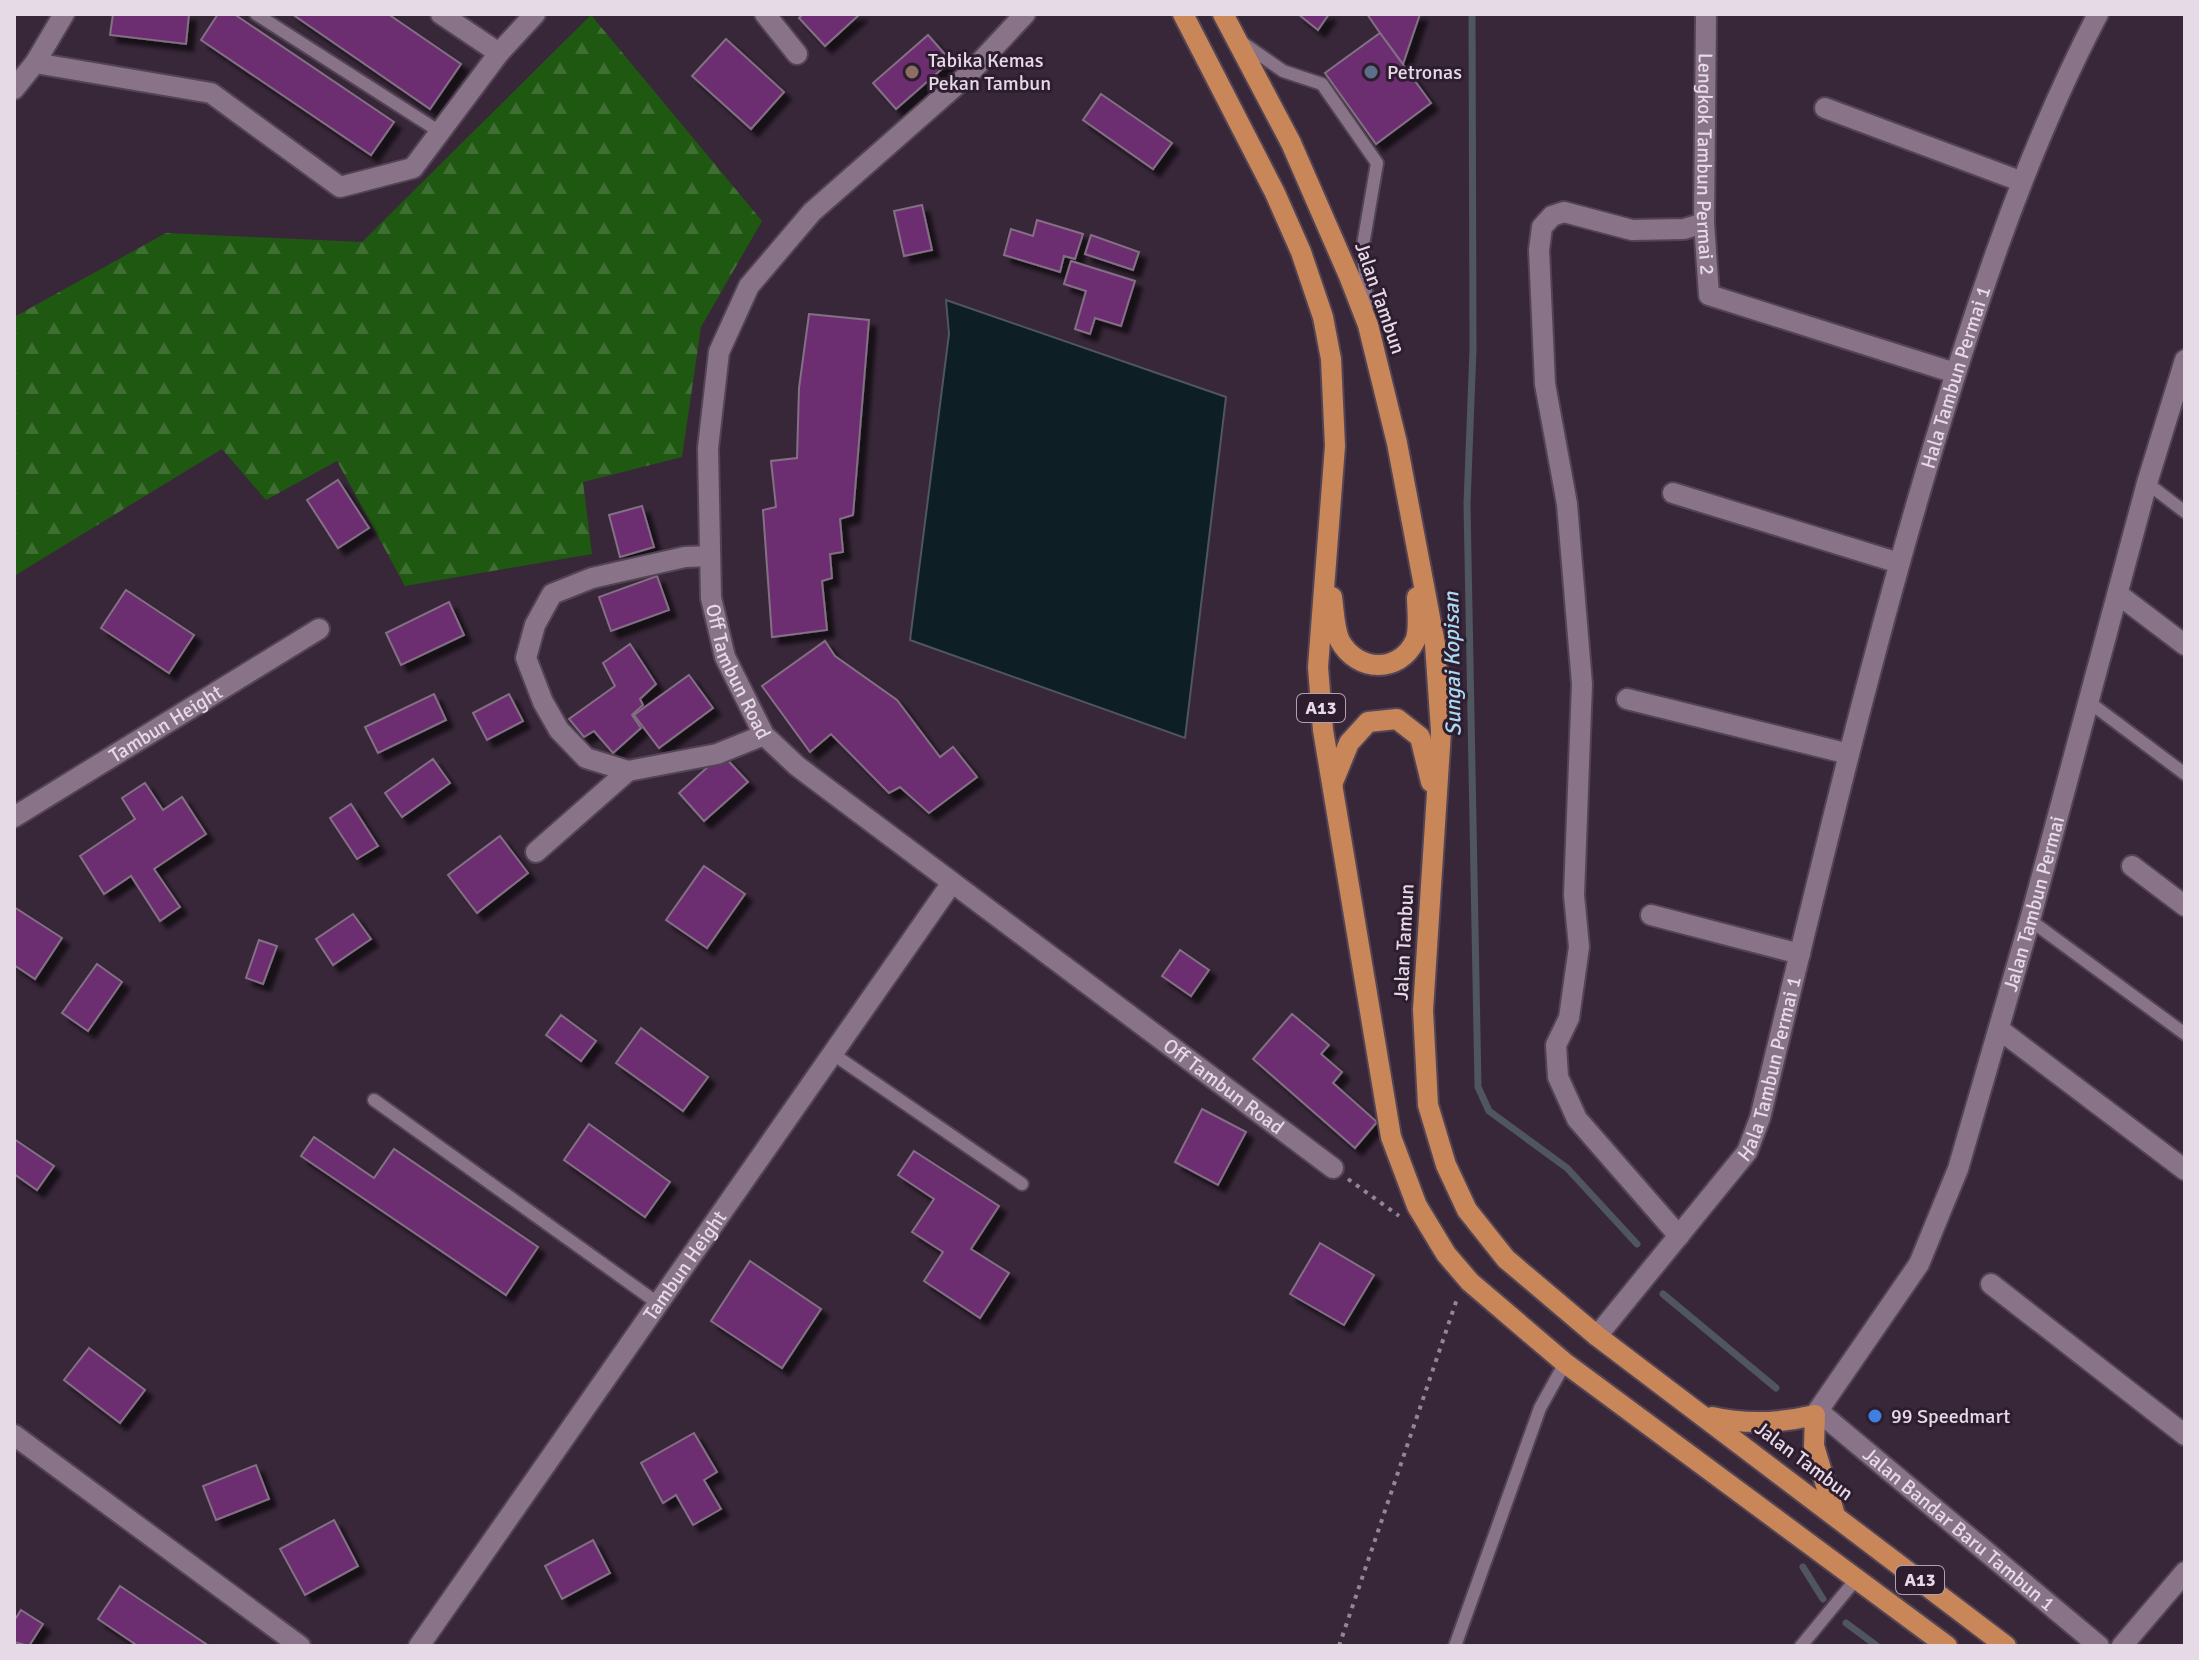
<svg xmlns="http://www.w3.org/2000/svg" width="2199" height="1660" viewBox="0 0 2199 1660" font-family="Signika,sans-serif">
	<defs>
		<pattern id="forest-firs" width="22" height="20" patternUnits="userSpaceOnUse" patternTransform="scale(2)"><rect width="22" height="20" fill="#1f5811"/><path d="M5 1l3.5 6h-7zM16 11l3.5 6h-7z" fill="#406f34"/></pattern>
		<filter id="shadow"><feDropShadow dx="7" dy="7" stdDeviation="2" flood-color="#0009"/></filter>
	</defs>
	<rect width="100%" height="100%" fill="#382739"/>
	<path fill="url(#forest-firs)" d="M591,15L762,221L701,327L682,457L583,482L592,554L405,586L337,461L266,500L222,449L14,576V317L166,233L362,242Z"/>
	<path fill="#0e1e25" stroke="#4f565f" stroke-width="2" d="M946,300L1226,397L1185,738L910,640L949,334Z"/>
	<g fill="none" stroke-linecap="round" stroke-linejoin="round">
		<g stroke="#4f565f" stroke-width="7">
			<path d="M1472,14L1473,349L1467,504L1478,1087L1489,1111L1567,1168L1637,1244"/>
			<path d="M1663,1294L1776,1388"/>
			<path d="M1803,1567L1823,1599"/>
			<path d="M1846,1623L1877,1646"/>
		</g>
	</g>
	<g fill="#6c2e71" stroke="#836f84" stroke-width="2" filter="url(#shadow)">
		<path d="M113,14H189L186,44L110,35Z"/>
		<path d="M218,14H234L394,122L371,155L201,40Z"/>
		<path d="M292,14H388L461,64L430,109Z"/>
		<path d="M803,14H860L825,46L799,18Z"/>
		<path d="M1298,14H1329L1318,30Z"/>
		<path d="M1367,14H1420L1403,64L1380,33Z"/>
		<path d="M1380,33L1431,103L1376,144L1325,73Z"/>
		<path d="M928,35L951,61L896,109L873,83Z"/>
		<path d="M726,39L784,92L751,129L692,76Z"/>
		<path d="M1101,94L1172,143L1153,169L1083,120Z"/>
		<path d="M922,205L932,250L904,256L894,211Z"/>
		<path d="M1037,220L1083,234L1075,259L1064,256L1060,272L1004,255L1011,229L1033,236Z"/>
		<path d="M1091,235L1139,252L1133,270L1085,254Z"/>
		<path d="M1071,261L1135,281L1121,326L1095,318L1090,334L1075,329L1086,291L1064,284Z"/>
		<path d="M809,314L869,320L853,515L840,519L843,552L830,554L832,578L822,581L827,630L772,637L763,510L776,507L771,461L797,458L799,388Z"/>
		<path d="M338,480L369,528L338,548L307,500Z"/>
		<path d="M642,506L654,547L620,557L609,515Z"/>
		<path d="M657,576L669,610L611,631L599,597Z"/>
		<path d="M126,590L194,635L169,673L101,628Z"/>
		<path d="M449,602L464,635L401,665L386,633Z"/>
		<path d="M825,641L835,656L897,700L940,757L953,747L977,777L929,813L900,787L889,793L831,734L810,752L762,686Z"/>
		<path d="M630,644L656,684L640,699L643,705L632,715L641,728L613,753L594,731L584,737L569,719L615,686L603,663Z"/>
		<path d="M689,675L713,708L659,748L634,715Z"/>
		<path d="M434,694L446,720L378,753L365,727Z"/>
		<path d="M509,694L523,721L487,740L473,713Z"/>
		<path d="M722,754L748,782L704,821L679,793Z"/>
		<path d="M433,759L450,783L402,817L385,793Z"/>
		<path d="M145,783L163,810L182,797L206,834L154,869L180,907L160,921L131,876L104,894L80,856L135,819L122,798Z"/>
		<path d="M351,804L378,846L357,859L330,818Z"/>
		<path d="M500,836L528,873L477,913L448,875Z"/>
		<path d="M704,866L745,894L707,948L666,920Z"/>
		<path d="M14,907L62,938L35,979L14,965Z"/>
		<path d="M353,914L371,939L333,965L316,939Z"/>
		<path d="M259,940L277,946L263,984L246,978Z"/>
		<path d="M1180,950L1209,970L1191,996L1162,976Z"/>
		<path d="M97,964L122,982L88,1031L62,1013Z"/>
		<path d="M1292,1014L1329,1045L1321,1054L1342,1072L1333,1083L1377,1122L1355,1148L1253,1059Z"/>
		<path d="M561,1015L596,1041L581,1061L546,1035Z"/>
		<path d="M641,1028L708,1077L683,1111L616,1063Z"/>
		<path d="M1202,1109L1246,1132L1218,1185L1175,1162Z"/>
		<path d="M589,1124L670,1182L645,1217L564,1160Z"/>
		<path d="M314,1137L374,1178L394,1149L538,1247L506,1295L301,1156Z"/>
		<path d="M14,1139L54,1166L37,1190L14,1174Z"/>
		<path d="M914,1151L999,1206L971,1249L1009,1273L980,1318L924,1281L943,1252L912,1232L934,1199L898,1175Z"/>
		<path d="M1320,1243L1374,1275L1344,1325L1290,1294Z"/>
		<path d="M750,1261L821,1309L782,1368L711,1321Z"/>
		<path d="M89,1348L145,1390L120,1423L64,1380Z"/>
		<path d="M694,1433L717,1472L704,1480L721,1509L693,1525L676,1495L663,1503L641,1463Z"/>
		<path d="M256,1465L269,1499L216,1520L203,1486Z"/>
		<path d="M334,1520L358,1566L305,1595L280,1549Z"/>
		<path d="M593,1540L610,1573L562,1599L545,1566Z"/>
		<path d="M120,1586L209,1646H138L98,1619Z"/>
		<path d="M21,1610L43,1624L29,1646L14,1642V1621Z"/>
	</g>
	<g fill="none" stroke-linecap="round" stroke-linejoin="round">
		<g stroke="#534454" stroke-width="16">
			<g id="service">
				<path d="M256,14L440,132"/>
				<path d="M1240,41L1283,71L1322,84L1377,163L1363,245L1367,306"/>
				<path d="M2147,483L2185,512"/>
				<path d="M2089,702L2185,774"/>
				<path d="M2030,920L2185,1034"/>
				<path d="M833,1054L1022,1184"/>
				<path d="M374,1100L659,1304"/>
				<path d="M1455,1646L1540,1408L1565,1363"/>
				<path d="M1801,1646L1857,1578"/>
			</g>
		</g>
		<g stroke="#534454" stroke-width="24">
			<g id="minor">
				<path d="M441,14L499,53"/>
				<path d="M765,14L797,54"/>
				<path id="s1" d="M1025,14L970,73L812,212L749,286L719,352L708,448L711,598L725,657L764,735L797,766L1333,1168"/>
				<path id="s2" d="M1706,14L1704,223L1709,295L1955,373"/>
				<path d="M35,63L211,93L340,187L413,168L499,53L535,14"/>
				<path d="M14,89L35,63L64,14"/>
				<path d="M1825,108L2020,181"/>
				<path d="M1673,493L1899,563"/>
				<path d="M710,556L685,557L592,578L552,594L535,625L526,658L543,702L559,730L586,758L628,771L717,754L764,735"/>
				<path d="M2119,595L2185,645"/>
				<path d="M1627,699L1849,754"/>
				<path id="s3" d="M14,817L319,629"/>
				<path d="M536,852L628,771"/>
				<path d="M2132,866L2185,906"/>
				<path d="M1651,915L1800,954"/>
				<path d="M2000,1030L2185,1170"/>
				<path d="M1679,1236L1577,1119L1558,1077L1556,1045L1569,1018L1579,947L1574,895L1582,684L1567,504L1545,384L1539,250L1542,227L1552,216L1564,212L1632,230L1684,229L1704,223"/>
				<path d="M1991,1284L2185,1435"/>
				<path id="s4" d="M1597,1336L1747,1152L1760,1118C1812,904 1862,689 1924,478C1971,319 2021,162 2098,14"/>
				<path id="s5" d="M1818,1411L2099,1646"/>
				<path d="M14,1435L300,1646"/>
				<path id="s6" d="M419,1646L951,884"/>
				<path d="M2122,1646L2185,1572"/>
			</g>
		</g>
		<g stroke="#534454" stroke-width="24">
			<g id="tertiary">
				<path id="s7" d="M1815,1415L1919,1264L1958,1169L2030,920L2147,483L2185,360"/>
			</g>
		</g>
		<g stroke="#534454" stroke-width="24">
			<g id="primary">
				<path d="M1183,14L1275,193L1301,252L1323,317L1331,359L1335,446L1318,667L1323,730L1391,1137L1417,1206L1446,1254L1470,1282L1565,1363L1947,1646"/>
				<path d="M1223,14L1291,143L1349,276L1368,325L1397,443L1435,644L1441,731L1423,1010L1428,1105L1446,1165L1467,1210L1506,1259L1597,1336L2006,1646"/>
				<path d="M1332,597C1334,610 1334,629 1340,641C1357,672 1399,674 1415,641C1420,630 1417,610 1417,597"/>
				<path d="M1333,782L1349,743L1368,722L1397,719L1420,737L1431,782"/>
				<path d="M1712,1417C1746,1425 1781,1423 1815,1415L1814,1446L1834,1512"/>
			</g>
		</g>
		<g stroke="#948595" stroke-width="4" stroke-dasharray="4 6" stroke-linecap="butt">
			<path d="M1348,1179L1399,1216"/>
			<path d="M1339,1646L1458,1296"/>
		</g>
		<use href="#service" stroke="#887389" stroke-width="12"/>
		<use href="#minor" stroke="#887389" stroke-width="20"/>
		<use href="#tertiary" stroke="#887389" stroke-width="20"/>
		<use href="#primary" stroke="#c88659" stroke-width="20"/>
	</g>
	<circle fill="#8d6e63" stroke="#2e1d2f" stroke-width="3" cx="912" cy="72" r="8"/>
	<circle fill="#5c6f8a" stroke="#2e1d2f" stroke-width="3" cx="1371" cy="72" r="8"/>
	<circle fill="#3f7fe0" stroke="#2e1d2f" stroke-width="3" cx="1875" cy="1416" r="8"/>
	<g text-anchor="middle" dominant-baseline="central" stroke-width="6" stroke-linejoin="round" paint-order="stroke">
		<g fill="#2e1d2f" stroke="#afa1b0" stroke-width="2">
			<rect x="1297" y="694" width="48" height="28" rx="6"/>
			<rect x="1896" y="1566" width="48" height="28" rx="6"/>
		</g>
		<g font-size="18" font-weight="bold" fill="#e6dae7">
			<text x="1321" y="708">A13</text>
			<text x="1920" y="1580">A13</text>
		</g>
		<g font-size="20" fill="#e6dae7" stroke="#2e1d2f" text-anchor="start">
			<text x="928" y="60">Tabika Kemas<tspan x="928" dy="23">Pekan Tambun</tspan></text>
			<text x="1387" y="72">Petronas</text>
			<text x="1891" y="1416">99 Speedmart</text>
		</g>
		<g font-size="20" fill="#e6dae7" stroke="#2e1d2f">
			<text stroke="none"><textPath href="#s2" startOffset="150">Lengkok Tambun Permai 2</textPath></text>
			<text transform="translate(1380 298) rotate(71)">Jalan Tambun</text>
			<text stroke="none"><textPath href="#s4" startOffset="1040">Hala Tambun Permai 1</textPath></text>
			<text stroke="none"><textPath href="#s1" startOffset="786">Off Tambun Road</textPath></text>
			<text stroke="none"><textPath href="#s3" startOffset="178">Tambun Height</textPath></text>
			<text stroke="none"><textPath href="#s7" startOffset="562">Jalan Tambun Permai</textPath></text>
			<text transform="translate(1404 942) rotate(-87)">Jalan Tambun</text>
			<text stroke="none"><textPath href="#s4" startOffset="324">Hala Tambun Permai 1</textPath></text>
			<text stroke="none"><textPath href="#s1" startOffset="1434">Off Tambun Road</textPath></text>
			<text stroke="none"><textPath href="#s6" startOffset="464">Tambun Height</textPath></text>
			<text transform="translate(1804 1461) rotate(37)">Jalan Tambun</text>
			<text stroke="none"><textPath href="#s5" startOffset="184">Jalan Bandar Baru Tambun 1</textPath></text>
		</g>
		<g font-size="22" font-style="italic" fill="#a8daf3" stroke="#2e1d2f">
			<text transform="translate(1452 664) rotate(-91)">Sungai Kopisan</text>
		</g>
	</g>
	<rect width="2199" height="1660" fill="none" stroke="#e6dae7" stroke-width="32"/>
</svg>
